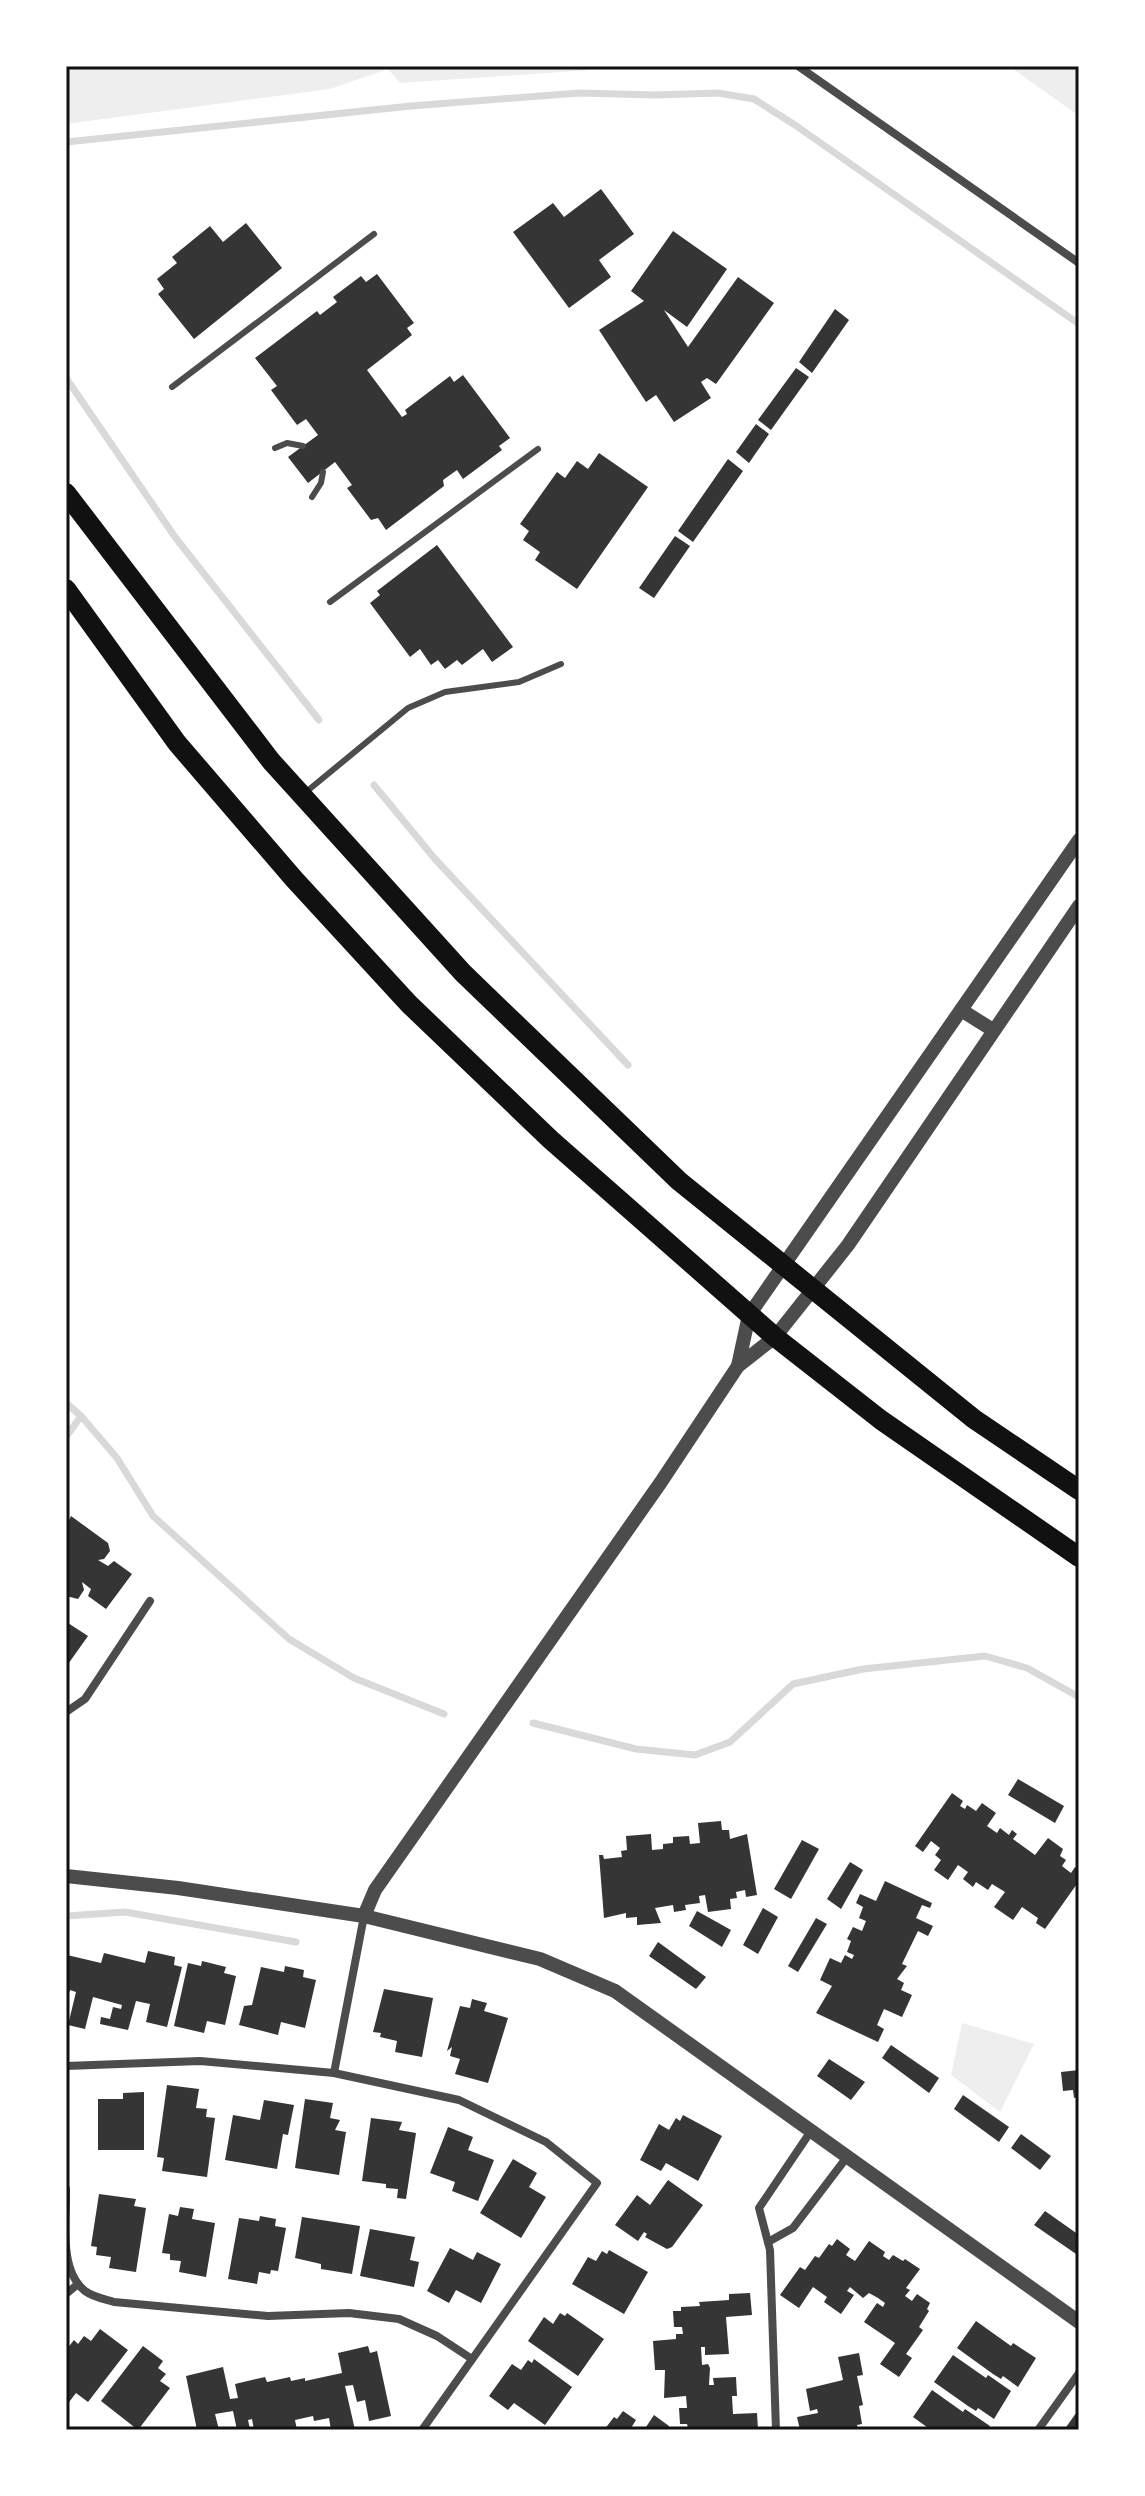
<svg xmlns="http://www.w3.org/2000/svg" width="1145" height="2496" viewBox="0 0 1145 2496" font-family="'Varela Round',sans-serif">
	<rect width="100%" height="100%" fill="#fff"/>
	<g fill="#eee">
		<path d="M66,66H592L591,70L400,83L388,69L330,89L66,124Z"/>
		<path d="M1009,66H1079V116Z"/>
		<path d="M962,2023L1034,2044L1000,2112L951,2075Z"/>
	</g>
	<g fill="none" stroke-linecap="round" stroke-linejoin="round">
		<g stroke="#d9d9d9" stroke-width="7">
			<path d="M66,142L411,106L579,93L656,95L718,93L754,99L795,125L1079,324"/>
			<path d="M66,378L175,537L319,720"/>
			<path d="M374,785L435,859L628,1065"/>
			<path d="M66,1403L81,1416L117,1458L153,1516L289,1639L354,1678L444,1714"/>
			<path d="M66,1437L81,1416"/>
			<path d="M533,1723L636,1749L695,1755L730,1742L793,1684L863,1669L985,1656L1027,1668L1079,1697"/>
			<path d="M66,1916L125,1912L296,1942"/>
		</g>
	</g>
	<g fill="#353535">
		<path d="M601,189L634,234L599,260L611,277L569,308L513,232L553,203L564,217Z"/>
		<path d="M246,223L282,268L194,339L158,294L164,289L157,279L177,263L172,257L210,226L223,242Z"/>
		<path d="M673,231L727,269L687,327L664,310L688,347L738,277L774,303L716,384L707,378L701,382L711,398L674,422L656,395L646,402L599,330L644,301L631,291Z"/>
		<path d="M377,274L414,323L407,328L412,335L367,370L402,417L407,414L405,410L450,376L454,382L463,375L510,438L499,446L502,450L463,479L457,470L443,480L444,486L386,530L378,518L371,520L347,488L352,485L335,462L308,483L288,457L318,435L306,419L297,425L271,390L277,386L255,358L317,311L320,315L337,302L333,297L361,276L366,282Z"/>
		<path d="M835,309L849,320L812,373L799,362Z"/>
		<path d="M796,368L809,377L771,430L758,420Z"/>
		<path d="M756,424L769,434L749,463L736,452Z"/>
		<path d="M599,453L648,487L577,589L535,560L540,552L523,540L529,531L520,524L557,472L565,478L577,461L588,469Z"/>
		<path d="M728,459L743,471L693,542L678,531Z"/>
		<path d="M675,536L690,546L654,598L639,588Z"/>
		<path d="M437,545L513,647L492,662L483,649L462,665L457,660L445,669L438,660L431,665L420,649L410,657L370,603L380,595L377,591Z"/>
		<path d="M71,1516L108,1543L110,1551L104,1559L98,1560L108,1566L114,1561L132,1574L106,1609L88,1596L91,1589L82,1582L84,1590L78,1599L66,1596V1518L69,1520Z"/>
		<path d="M68,1623L88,1636L66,1667V1626Z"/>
		<path d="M1018,1779L1064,1806L1055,1823L1008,1795Z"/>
		<path d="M952,1793L963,1801L960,1806L965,1809L967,1805L976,1811L982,1803L996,1813L987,1826L997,1833L1000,1828L1009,1835L1012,1830L1017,1834L1013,1839L1035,1855L1048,1838L1063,1849L1060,1856L1066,1860L1062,1866L1071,1873L1075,1867L1079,1870V1881L1045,1929L1036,1923L1038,1918L1022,1907L1013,1920L994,1907L1005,1892L992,1884L988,1890L976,1882L973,1887L963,1879L968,1872L958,1865L948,1880L934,1870L941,1860L935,1855L940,1848L931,1841L923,1852L915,1846Z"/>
		<path d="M721,1821L722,1830H729L730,1839L747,1834L757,1895L746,1897L745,1890L736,1892L737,1898L730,1899L731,1909L708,1912L705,1895L699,1896L700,1903L685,1905L686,1910L674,1912L673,1905L655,1908L661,1923L637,1925V1917L626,1918V1913L604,1918L599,1855H603L604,1859L622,1857L621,1851L627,1850L626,1836L651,1834L652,1850L663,1849V1844L673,1843V1837L689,1836L690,1844L700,1843L698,1823Z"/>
		<path d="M802,1840L819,1849L791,1899L774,1889Z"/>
		<path d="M850,1862L863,1870L841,1909L827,1899Z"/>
		<path d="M885,1881L932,1903L930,1908L922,1905L916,1918L933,1926L928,1936L918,1931L902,1964L907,1966L897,1979L904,1983L901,1990L912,1995L902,2017L884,2009L877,2025L884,2029L878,2042L816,2013L832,1986L820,1980L830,1958L841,1963L845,1955L852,1959L854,1955L847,1952L851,1941L847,1939L853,1927L862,1931L866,1921L859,1918L863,1907L856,1903L860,1894L876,1901Z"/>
		<path d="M763,1908L778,1917L758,1954L743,1945Z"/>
		<path d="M697,1911L731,1930L722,1947L689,1926Z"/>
		<path d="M816,1918L827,1924L798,1972L788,1966Z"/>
		<path d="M658,1942L706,1977L696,1989L649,1956Z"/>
		<path d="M148,1951L175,1957L174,1965L182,1967L167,2027L146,2022L150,2004L136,2001L128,2030L100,2024L101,2017L110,2019L113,2007L121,2009L122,2005L93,1997L85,2029L68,2025L76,1992L70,1990L66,2003L67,1955L101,1963L104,1953L145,1963Z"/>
		<path d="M202,1961L226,1967L224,1973L236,1976L225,2025L207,2021L204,2033L174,2026L188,1963L201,1966Z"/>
		<path d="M285,1966L304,1970L303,1977L316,1980L305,2028L281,2022L278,2035L239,2025L244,2006L252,2005L261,1967L284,1972Z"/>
		<path d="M384,1989L433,1998L422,2057L395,2052L397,2041L380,2037L381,2033L373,2032Z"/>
		<path d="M472,1999L487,2003L484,2011L508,2018L488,2083L455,2074L460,2059L450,2056L452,2047L447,2051L460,2006L470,2008Z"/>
		<path d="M891,2045L939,2078L929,2093L882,2058Z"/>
		<path d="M829,2059L865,2082L851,2100L817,2076Z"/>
		<path d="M1079,2070V2097L1074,2098L1073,2090L1063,2091L1061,2072Z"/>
		<path d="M167,2085L199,2089L196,2108L207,2109L206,2117L215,2118L207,2177L162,2171L164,2158L157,2157Z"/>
		<path d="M144,2092V2150H98V2099H123V2093Z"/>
		<path d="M963,2095L1009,2127L999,2142L954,2109Z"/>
		<path d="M305,2099L333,2103L330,2118L340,2120L335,2130L346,2132L339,2175L295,2168Z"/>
		<path d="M264,2100L294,2105L288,2135L283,2134L277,2169L225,2160L233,2115L260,2120Z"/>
		<path d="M683,2115L722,2136L698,2181L666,2163L661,2171L640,2160L659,2124L669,2130L676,2118L680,2121Z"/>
		<path d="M371,2118L402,2122L399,2130L416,2133L406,2199L397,2198L398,2189L386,2188V2184L362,2181Z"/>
		<path d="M448,2127L473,2137L468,2150L494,2160L478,2201L452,2191L455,2182L430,2173Z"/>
		<path d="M1021,2134L1051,2156L1040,2170L1011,2148Z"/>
		<path d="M513,2159L537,2173L529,2187L546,2197L521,2238L480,2213Z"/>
		<path d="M668,2180L703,2205L672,2247L667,2249L645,2237L647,2234L644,2232L638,2241L615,2225L637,2195L650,2205Z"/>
		<path d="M99,2194L136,2199L134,2206L146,2208L136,2272L109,2268L111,2257L96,2255L97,2247L91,2246Z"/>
		<path d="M180,2207L194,2209L192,2219L215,2223L206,2277L179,2272L181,2261L170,2260V2254L162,2253L169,2214L178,2216Z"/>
		<path d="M1045,2211L1079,2235V2256L1034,2225Z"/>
		<path d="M260,2216L276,2219L275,2226L286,2228L278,2271L271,2270L270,2274L259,2272L257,2284L228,2279L239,2218L259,2221Z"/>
		<path d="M302,2217L360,2226L352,2274L321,2269V2264L295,2258Z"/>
		<path d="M370,2229L415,2237L410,2260L419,2262L414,2287L360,2276Z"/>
		<path d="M837,2239L850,2249L846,2255L855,2261L869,2241L885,2252L883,2256L889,2260L893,2255L903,2261L905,2259L920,2269L906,2288L910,2290L905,2296L912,2301L917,2294L930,2303L927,2309L929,2311L919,2327L923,2330L906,2354L912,2358L899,2377L880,2364L895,2343L864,2322L877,2303L883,2307L885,2303L878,2298L869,2293L863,2298L850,2287L847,2291L854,2295L841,2314L824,2302L827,2297L813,2287L799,2308L780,2295L800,2267L805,2270L815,2256L819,2258L829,2244L832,2246Z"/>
		<path d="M450,2248L473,2260L477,2252L501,2264L481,2303L456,2290L449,2303L427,2291Z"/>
		<path d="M609,2250L648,2272L624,2314L572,2284L588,2257L596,2261L602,2251L607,2254Z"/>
		<path d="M750,2293L752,2315L726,2317L729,2354L705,2355V2347H701L702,2365L708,2364L710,2368L709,2385H714L713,2378L736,2377L737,2396H732L733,2414L757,2413L758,2430H705V2427L688,2428L687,2424H680L679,2408H687L686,2396L664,2398L665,2370H655L653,2341L676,2339V2334H683L682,2327H674L673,2311H681V2307L700,2306L699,2302L729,2300V2294Z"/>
		<path d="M560,2313L565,2316L567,2313L604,2339L578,2376L528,2341L544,2317L553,2324Z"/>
		<path d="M976,2321L1011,2346L1013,2343L1036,2358L1018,2387L1003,2376L1001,2379L993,2374L957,2348Z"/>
		<path d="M100,2329L128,2350L88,2402L76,2393L66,2406V2350L74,2340L78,2344L84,2336L91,2341Z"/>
		<path d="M143,2346L163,2361L158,2368L166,2374L160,2381L170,2388L138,2430L101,2401Z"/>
		<path d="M368,2346L370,2353L377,2351L391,2416L369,2421L365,2400L357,2402L353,2385L345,2386L355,2430H331L329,2418L314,2421L313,2416L295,2420L297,2430H254L252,2419L248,2420L250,2429L237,2430L233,2411L215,2414L219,2430H197L186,2376L223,2367L230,2399L238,2398L235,2384L265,2377L267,2382L290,2377L291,2381L305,2378V2381L342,2373L338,2353Z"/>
		<path d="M859,2353L863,2375L857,2376L863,2405L859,2406L862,2424L857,2425L858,2430H843L842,2427L835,2430H800L797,2417L818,2413L817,2409L810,2411L806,2389L843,2380L838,2357Z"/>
		<path d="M953,2355L986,2378L988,2375L1011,2391L994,2419L978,2408L976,2411L968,2406L934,2382Z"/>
		<path d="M534,2359L572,2387L545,2425L514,2403L508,2410L489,2396L512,2364L521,2370L528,2360L532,2363Z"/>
		<path d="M932,2390L963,2412L965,2409L990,2426L987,2430H931L913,2417Z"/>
		<path d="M1079,2409V2430H1064Z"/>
		<path d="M623,2411L636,2420L631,2428L634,2430H604L614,2417L617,2419Z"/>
		<path d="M654,2415L669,2426L667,2430H644Z"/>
	</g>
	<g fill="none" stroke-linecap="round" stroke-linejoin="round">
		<g stroke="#4c4c4c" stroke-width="6">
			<path d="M172,387L374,234"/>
			<path d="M275,448L287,443L303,446"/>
			<path d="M312,497L321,483L323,472"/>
			<path d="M330,602L538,449"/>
			<path d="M306,792L408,708L445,692L519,682L561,664"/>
		</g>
		<g stroke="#4c4c4c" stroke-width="8">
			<path d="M798,66L1079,263"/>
			<path d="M66,1712L85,1699L150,1601"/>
			<path d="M66,2066L200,2061L334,2073L459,2100L546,2142L597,2183L422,2430"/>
			<path d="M334,2073L364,1916"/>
			<path d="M66,2189C67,2219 58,2270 85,2291C93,2297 104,2299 114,2302L268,2316L349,2313L399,2319L437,2336L472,2359"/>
			<path d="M768,2242L793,2228L847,2157"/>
			<path d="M66,2294L78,2284"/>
			<path d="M776,2430L770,2250L759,2208L811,2131"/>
			<path d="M1038,2430L1079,2373"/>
		</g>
		<g stroke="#4c4c4c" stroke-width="14">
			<path d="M961,1010L993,1030"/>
			<path d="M738,1366L749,1315L1079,840"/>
			<path d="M66,1876L178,1888L364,1916L540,1959L615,1991L1079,2322"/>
			<path d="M364,1916L375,1890L661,1482L738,1366L775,1337L848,1245L1079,906"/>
		</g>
		<g stroke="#111" stroke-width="20">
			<path d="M66,493L271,761L463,973L679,1181L974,1419L1079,1490"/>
			<path d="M66,589L177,743L294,879L409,1004L551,1140L775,1337L881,1420L1079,1557"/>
		</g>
	</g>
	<rect width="1145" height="2496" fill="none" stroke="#ffffff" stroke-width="136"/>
	<rect x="68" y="68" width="1009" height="2360" fill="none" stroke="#111" stroke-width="3"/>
</svg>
